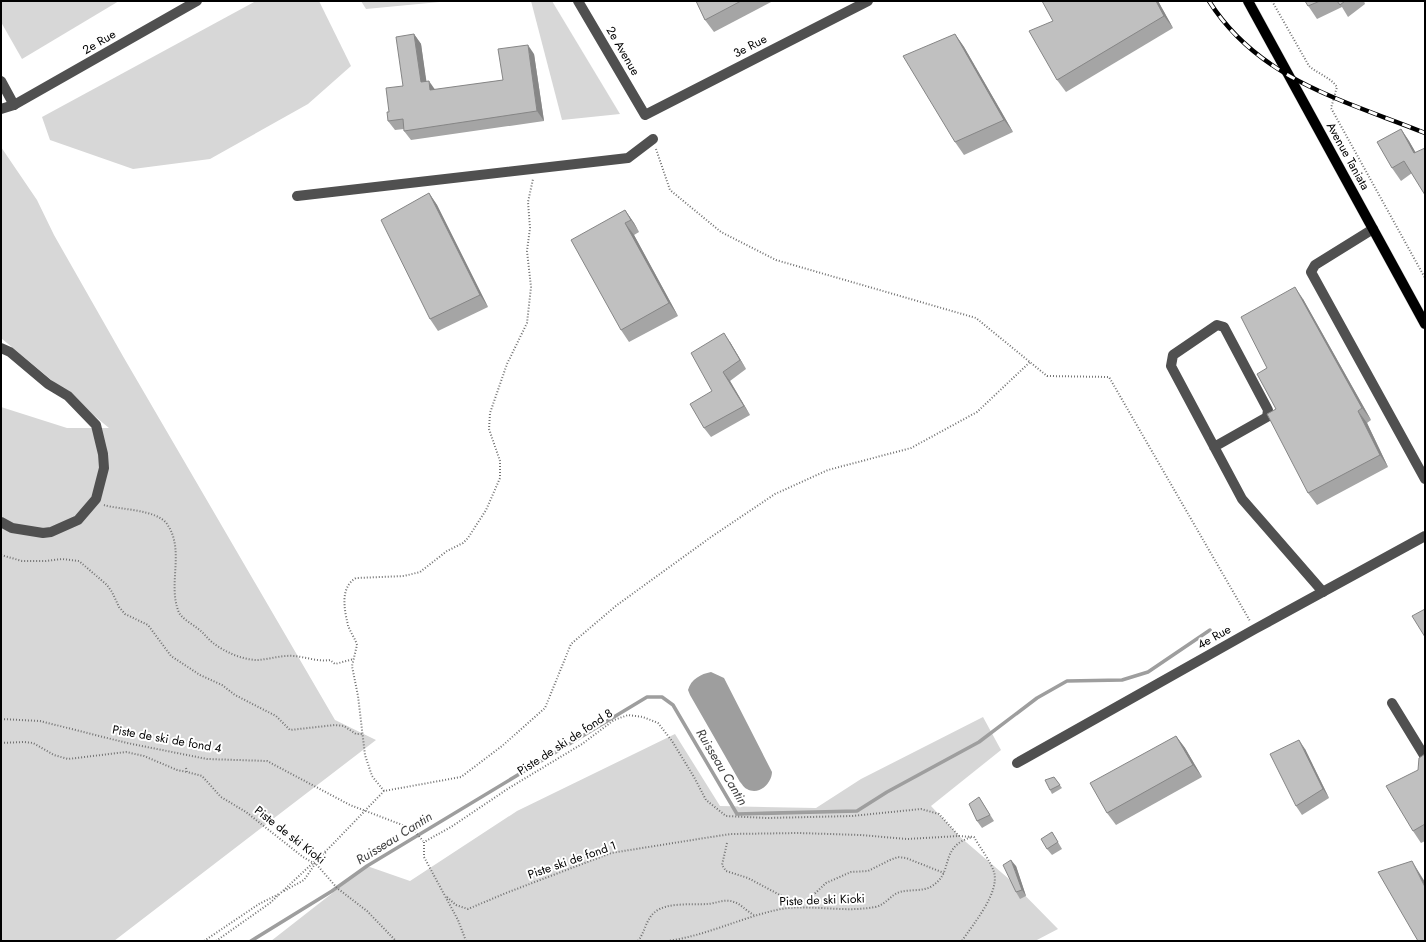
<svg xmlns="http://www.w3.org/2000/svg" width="1426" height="942" viewBox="0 0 1426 942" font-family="Jost,sans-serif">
	<rect width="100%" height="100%" fill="#fff"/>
	<g fill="#d7d7d7">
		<path d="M1,1H119L22,59L1,22Z"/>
		<path d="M256,1H319L351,66L308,104L210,159L133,169L50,140L42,117Z"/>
		<path d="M361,1H450L366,9Z"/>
		<path d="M531,1H552L620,114L562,120Z"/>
		<path d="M1,147L37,200L54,235L124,358L335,720L376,740L114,941H1V407L67,428H109L1,338Z"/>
		<path d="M983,717L1001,750L931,806L959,836L1009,879L1058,929L1035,941H271L367,866L410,881L517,811L675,734L720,806L816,808L861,779Z"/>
	</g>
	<path fill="#9e9e9e" d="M711,672L724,678L772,772C772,783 759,796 747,789C744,788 742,784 740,782L690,695L688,690C691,679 701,674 711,672Z"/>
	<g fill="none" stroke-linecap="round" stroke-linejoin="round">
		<path stroke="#9e9e9e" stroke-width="3.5" d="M251,941L332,891L367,866L647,697H662L673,705L737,814L857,811L887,792L979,742L1037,698L1067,681L1122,680L1148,672L1210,630"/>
		<g stroke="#dbdbdb" stroke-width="11">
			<path id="major" d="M1248,1L1425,324"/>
		</g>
		<g stroke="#727272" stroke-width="2" stroke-dasharray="1 2" stroke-linecap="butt">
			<path d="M1272,1L1309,66C1318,74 1330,77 1337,87L1331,108L1425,278"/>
			<path d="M656,149L670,190L721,232L776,260L976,318L1047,376L1109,377L1250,621"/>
			<path d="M104,505C120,510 156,509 167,524C185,550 168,582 178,610C180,618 191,623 197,628C203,632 207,638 213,643C225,652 242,660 258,660C270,659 282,655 294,656C306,657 318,662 330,660L335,664L354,659"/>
			<path d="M1,555L22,561H46L62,559L79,561L107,585L112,592L119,607L125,614L148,625L171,656L200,675L222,685L235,695L276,716L290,730L335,725L344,726L356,734H362"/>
			<path d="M1,719L40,721L127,743L207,759L267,761L350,805L413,829L423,841"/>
			<path d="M1,743L24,742L33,743L54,755L68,759L126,752L144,756L177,770L187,772"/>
			<path d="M186,768L187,772L202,776L221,797L246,812L303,857L317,865L337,888L367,911L396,941"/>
			<path d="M384,791L372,776L365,755L358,696L352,666L357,645C355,638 350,632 348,625C344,609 340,587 356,578L404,576L420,572L447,551L463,543L468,538L486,510L500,478V461L489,429L490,413L507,364L527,323L531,287L527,251L530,228L528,202L533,179"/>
			<path d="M727,843L722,865L726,871L748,878L793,902L801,903L808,900L826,883L851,872L868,871L890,860L898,857L906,858L944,873"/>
			<path d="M284,891L304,880L315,864L327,851"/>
			<path d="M447,897L456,905L468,909L506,893L611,853L711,837L731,834L799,833L860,835L907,839L959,836L974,837C979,846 991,862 994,872C1000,893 973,924 962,941"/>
			<path d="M204,941L259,904L279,894"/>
			<path d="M216,941L270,903L330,847L384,791L461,777L502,746L545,708L571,644L617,605L711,537L775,494L828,470L911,448L977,412L1030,362"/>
			<path d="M466,941L458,920L424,857V842L451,827L509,788L582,744L614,720L628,715L643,717L658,723L672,741L694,777L706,800L726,816L767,818L852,816L921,809L939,814L959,836"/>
			<path d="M638,941C645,932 646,919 655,912C667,902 692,905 707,904C715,904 725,898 734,902C741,904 746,911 754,915"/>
			<path d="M667,941C706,936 742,917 781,909C812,904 844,913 875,907C886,905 890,895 900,892C910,889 923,892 932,886C955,872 938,847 972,837"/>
		</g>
		<g stroke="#505050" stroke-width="10">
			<path d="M578,1L645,115L868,1"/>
			<path d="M1,81L14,105"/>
			<path d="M1,109L14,105L197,1"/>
			<path d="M297,196L628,158L653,139"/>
			<path d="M1373,229L1315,265L1311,272L1425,479"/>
			<path d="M1,348L10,352L48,384L68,396L96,425L103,454L104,468L96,499L78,520L51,532L43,533L12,528L1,522"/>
			<path d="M1214,447L1267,417L1268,410L1224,327L1217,325L1173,355L1171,366L1242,499L1323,592"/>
			<path d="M1392,703L1425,757"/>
			<path d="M1017,763L1255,629L1425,536"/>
		</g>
		<use href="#major" stroke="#000" stroke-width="10"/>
		<g stroke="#000" stroke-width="4.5">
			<path id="rail" d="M1209,1C1259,80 1343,100 1425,133"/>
		</g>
		<use href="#rail" stroke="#fff" stroke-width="3" stroke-dasharray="9" stroke-linecap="butt"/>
	</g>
	<g fill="#a5a5a5">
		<path d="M696,1H773L714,32L705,20Z"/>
		<path d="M1158,1L1173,28L1066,92L1057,80L1053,21Z"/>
		<path d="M1305,1H1364L1365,4L1348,17L1342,7L1317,19Z"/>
		<path d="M414,34L421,44L426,82L435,90L503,80L534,54L544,121L411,140L404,131V129L395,130L388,121L389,112L403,86Z"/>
		<path d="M955,34L964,47L1013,132L964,155L955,142Z"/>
		<path d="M1401,129L1409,141L1415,152L1412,173L1401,181L1392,168Z"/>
		<path d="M429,193L437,205L488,307L438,331L430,319Z"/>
		<path d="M625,210L634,223L639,232L634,235L678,316L629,342L621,330Z"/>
		<path d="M1303,299L1371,420L1367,423L1388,467L1317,505L1308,493L1267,368Z"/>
		<path d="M730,342L746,369L730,381L750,415L711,437L704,428L712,391Z"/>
		<path d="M1176,736L1185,748L1202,777L1116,825L1107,813Z"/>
		<path d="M1305,749L1329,798L1302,815L1296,806Z"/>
		<path d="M1425,754V841L1421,843L1413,831Z"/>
		<path d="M1054,777L1062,788L1052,794L1050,790Z"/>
		<path d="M979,797L994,821L982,828L977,821Z"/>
		<path d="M1052,832L1062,849L1052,855L1047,849Z"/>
		<path d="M1016,866L1026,896L1020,899L1016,892Z"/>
	</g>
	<g fill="#868686">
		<path d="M1156,1H1158L1173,28L1164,16Z"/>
		<path d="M414,34L421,44L428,92L421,82Z"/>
		<path d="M955,34L964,47L1013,132L1004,120Z"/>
		<path d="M528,45L534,54L544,121L537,111Z"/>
		<path d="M429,81L436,91L430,90Z"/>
		<path d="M1401,129L1409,141L1423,165L1414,153Z"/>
		<path d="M429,193L437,205L488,307L480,295Z"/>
		<path d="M625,210L634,223L639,232L631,220Z"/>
		<path d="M625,223L634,235L678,316L669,303Z"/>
		<path d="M1295,287L1303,299L1371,420L1362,408Z"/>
		<path d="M724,333L730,342L746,369L740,360Z"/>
		<path d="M723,372L730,381L750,415L744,406Z"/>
		<path d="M1358,411L1367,423L1388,467L1380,455Z"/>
		<path d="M1176,736L1185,748L1202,777L1193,765Z"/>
		<path d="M1299,740L1305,749L1329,798L1323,789Z"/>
		<path d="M1011,860L1016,866L1026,896L1022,890Z"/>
		<path d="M1412,861L1420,874L1425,882V887Z"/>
	</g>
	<g fill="#c0c0c0" stroke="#868686">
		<path d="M696,1H741L705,20Z"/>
		<path d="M1042,1H1156L1164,16L1057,80L1029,31L1053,21Z"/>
		<path d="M1305,1H1320L1308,6Z"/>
		<path d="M1337,1H1345L1340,5Z"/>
		<path d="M414,34L421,82L429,81L430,90L503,80L498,49L528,45L537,111L404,131L403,119L388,121L387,112H389L386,88L403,86L396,37Z"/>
		<path d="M955,34L1004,120L955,142L903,56Z"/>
		<path d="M1401,129L1414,153L1425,148V195L1404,161L1392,168L1377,142Z"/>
		<path d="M429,193L480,295L430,319L381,220Z"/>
		<path d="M625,210L631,220L625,223L669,303L621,330L571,240Z"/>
		<path d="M1295,287L1362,408L1358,411L1380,455L1308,493L1267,414L1276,409L1257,374L1267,368L1241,317Z"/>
		<path d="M724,333L740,360L723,372L744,406L704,428L690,404L712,391L691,353Z"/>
		<path d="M1425,609V637L1412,616Z"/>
		<path d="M1176,736L1193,765L1107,813L1090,783Z"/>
		<path d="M1299,740L1323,789L1296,806L1270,754Z"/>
		<path d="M1425,754V824L1413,831L1386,786L1418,770L1419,758Z"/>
		<path d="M1054,777L1060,785L1050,790L1045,780Z"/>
		<path d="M979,797L990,815L977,821L969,804Z"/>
		<path d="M1052,832L1058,842L1047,849L1041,839Z"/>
		<path d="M1011,860L1022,890L1016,892L1003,865Z"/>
		<path d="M1412,861L1425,887V941H1418L1378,872Z"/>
	</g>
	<g text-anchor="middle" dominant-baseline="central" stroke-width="4" stroke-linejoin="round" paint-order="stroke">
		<g font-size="12" fill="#000" stroke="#fff">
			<text transform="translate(99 42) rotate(-30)">2e Rue</text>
			<text transform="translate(750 46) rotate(-27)">3e Rue</text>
			<text transform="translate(623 51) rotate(60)">2e Avenue</text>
			<text transform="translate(1348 156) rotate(61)">Avenue Taniata</text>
			<text transform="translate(1214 637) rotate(-29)">4e Rue</text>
			<text transform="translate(167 739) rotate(10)">Piste de ski de fond 4</text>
			<text transform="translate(565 742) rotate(-33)">Piste de ski de fond 8</text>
			<text transform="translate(290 835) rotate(38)">Piste de ski Kioki</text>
			<text transform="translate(572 860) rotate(-19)">Piste ski de fond 1</text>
			<text transform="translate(822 900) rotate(-2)">Piste de ski Kioki</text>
		</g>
		<g font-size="13" font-style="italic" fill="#3f3f3f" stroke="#fff">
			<text transform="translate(722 767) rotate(59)">Ruisseau Cantin</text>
			<text transform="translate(394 838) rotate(-32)">Ruisseau Cantin</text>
		</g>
	</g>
	<rect width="1426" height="942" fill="none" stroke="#000000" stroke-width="4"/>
</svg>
